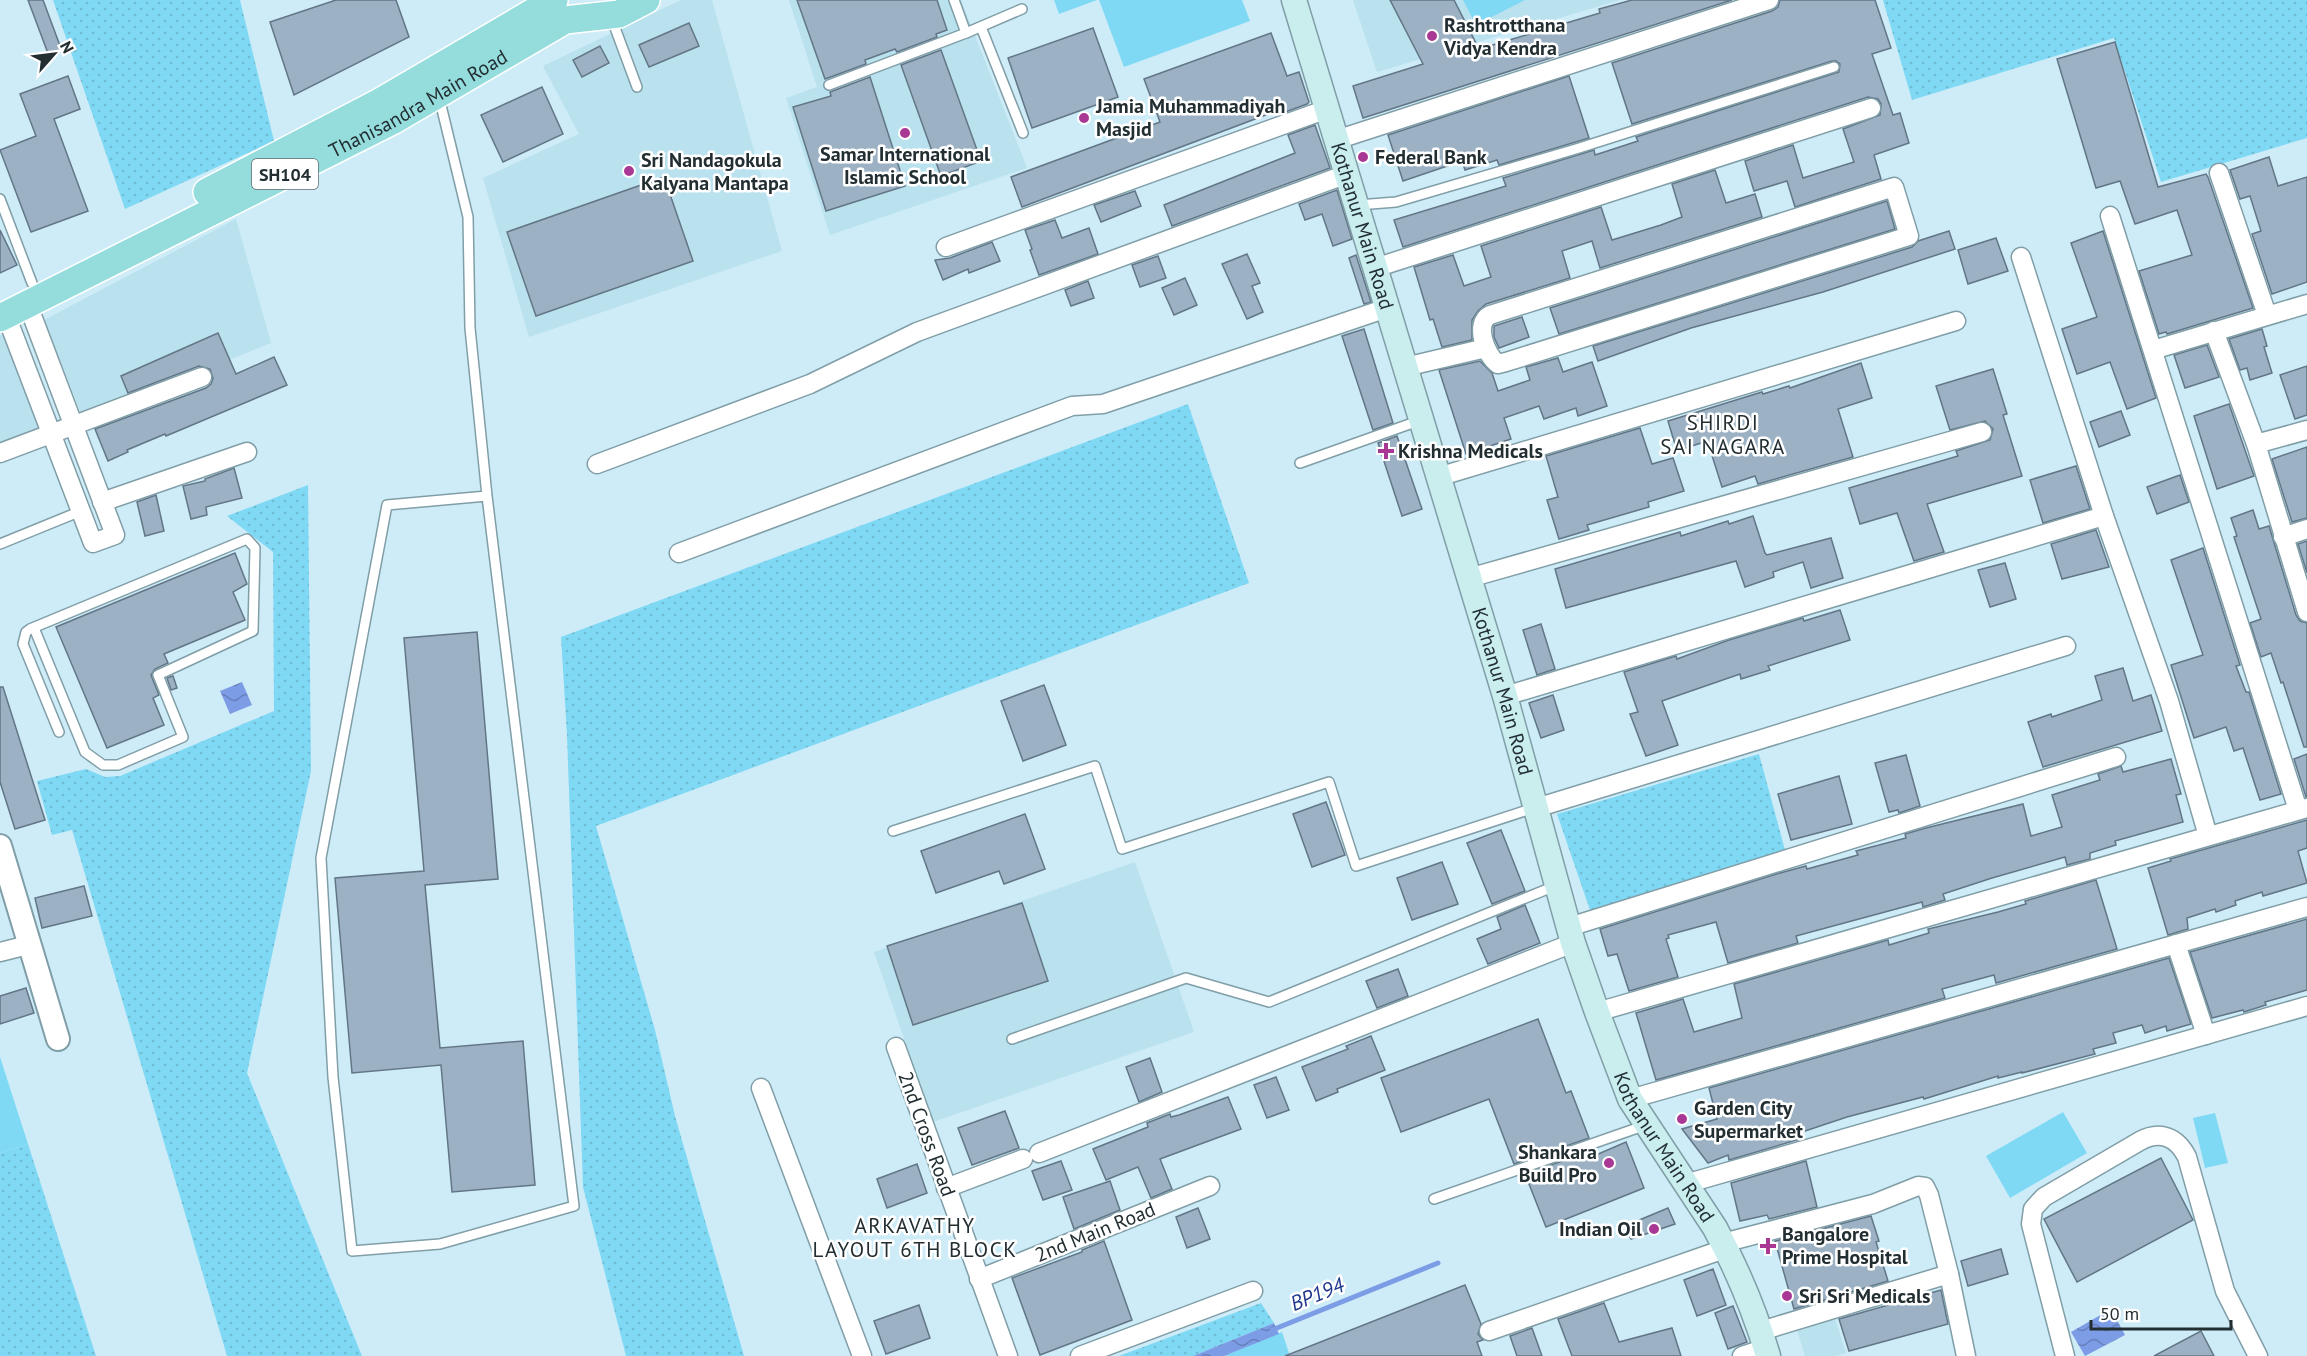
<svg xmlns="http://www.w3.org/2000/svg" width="2307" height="1356" viewBox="0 0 2307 1356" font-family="'PT Sans',sans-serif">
	<defs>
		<pattern id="grass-dots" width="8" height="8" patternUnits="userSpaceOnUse" patternTransform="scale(1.5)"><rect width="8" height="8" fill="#80d9f4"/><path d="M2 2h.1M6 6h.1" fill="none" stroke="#6ebbd2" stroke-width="1.8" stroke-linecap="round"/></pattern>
		<pattern id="water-waves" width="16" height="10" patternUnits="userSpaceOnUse" patternTransform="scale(1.5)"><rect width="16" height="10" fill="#7d9ce6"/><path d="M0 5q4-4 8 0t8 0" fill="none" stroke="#6680bb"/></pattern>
	</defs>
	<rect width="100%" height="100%" fill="#cdecf7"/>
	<g fill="#b9e1ee">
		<path d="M681,0H712L782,251L529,337L483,178L579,134L543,66Z"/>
		<path d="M789,0H961L1027,168L830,235L786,98L817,87Z"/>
		<path d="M1353,0H1620L1377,72Z"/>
		<path d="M236,219L271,343L83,418L44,320Z"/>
		<path d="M7,332L43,426L0,443V336Z"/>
		<path d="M1135,862L1194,1032L933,1122L874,952Z"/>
		<path d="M1835,1319L1846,1353L1835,1356H1805L1797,1330Z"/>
	</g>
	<g fill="url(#grass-dots)">
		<path d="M53,0H240L274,141L125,209Z"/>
		<path d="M1883,0H2307V138L2161,182L2114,38L1912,100Z"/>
		<path d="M1188,404L1249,583L596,826L655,1030L675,1116L744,1356H626L583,1187L567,735L561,637Z"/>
		<path d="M308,485L311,771L247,1073L362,1356H227L72,830L52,835L37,781L86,769L105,777L120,776L274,711L273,552L227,516Z"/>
		<path d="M1759,754L1785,850L1590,910L1557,814Z"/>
		<path d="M28,1144L96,1356H0V1153Z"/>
		<path d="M1261,1303L1274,1323L1193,1356H1119Z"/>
	</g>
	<g fill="#80d9f4">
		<path d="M1054,0H1097L1059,14Z"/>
		<path d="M1099,0H1242L1250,21L1124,67Z"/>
		<path d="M1463,0H1525L1476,25Z"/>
		<path d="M0,1057L28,1144L0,1153Z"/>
		<path d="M2063,1112L2087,1153L2010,1198L1986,1156Z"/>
		<path d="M2215,1113L2228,1163L2205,1168L2193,1118Z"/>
		<path d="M1282,1332L1290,1356H1224Z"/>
	</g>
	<g fill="url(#water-waves)">
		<path d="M242,682L252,705L230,714L220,691Z"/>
		<path d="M2111,1309L2125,1335L2085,1356L2071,1332Z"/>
		<path d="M1274,1323L1279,1334L1224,1356H1193Z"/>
	</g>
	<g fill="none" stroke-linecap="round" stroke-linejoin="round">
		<path stroke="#7d9ce6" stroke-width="5" d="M1272,1330L1438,1263"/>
	</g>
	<g fill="#9cb2c4" stroke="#627687" stroke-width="1.5">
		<path d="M28,0H43L62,51L49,56Z"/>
		<path d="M336,0H396L409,37L294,95L270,22Z"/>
		<path d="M797,0H937L947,30L936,34L937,37L897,52L895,49L865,60L866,64L825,79Z"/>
		<path d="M1390,0H1454L1479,49L1600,13L1599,9L1632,0H1732L1363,118L1353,86L1423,64Z"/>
		<path d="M1780,0H1875L1891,48L1872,54L1893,115L1900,113L1909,143L1874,155L1881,179L1795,207L1787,181L1754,191L1745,161L1793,145L1803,178L1854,162L1843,129L1880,115L1881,104L1878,99L1868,97L1403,247L1394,220L1506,186L1503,178L1594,150L1595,155L1638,141L1636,137L1839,72L1840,64L1836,61H1832L1632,124L1612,63L1772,11L1778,7Z"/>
		<path d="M689,23L699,46L649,67L639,45Z"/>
		<path d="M1093,28L1118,97L1032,128L1008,58Z"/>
		<path d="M1271,33L1287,76L1299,72L1309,102L1307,104L1280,114L1279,110L1022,207L1011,177L1160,122L1144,79Z"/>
		<path d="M2115,42L2158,187L2206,174L2208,177L2253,308L2167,334L2166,332L2159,334L2139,271L2192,255L2177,210L2135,224L2120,181L2096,188L2057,59Z"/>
		<path d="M600,46L609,63L582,77L573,60Z"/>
		<path d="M941,50L981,161L941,176L901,65Z"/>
		<path d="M68,76L80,109L54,119L88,211L31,232L0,150L36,136L20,94Z"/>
		<path d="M1569,76L1589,138L1499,165L1497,160L1465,170L1462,161L1403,181L1388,135Z"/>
		<path d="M870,77L905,186L826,211L793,107L831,96L830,92Z"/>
		<path d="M542,87L563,134L503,162L481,115Z"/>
		<path d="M1315,125L1330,168L1172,226L1164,205L1295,153L1288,135Z"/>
		<path d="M2269,157L2278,186L2307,177V282L2272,294L2252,234L2261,231L2250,196L2240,199L2230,170Z"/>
		<path d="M1715,170L1726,203L1755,194L1762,217L1600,268L1592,241L1562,251L1570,278L1486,304L1478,311L1472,320V340L1442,347L1433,319L1430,320L1414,267L1453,255L1464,286L1491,277L1481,246L1601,207L1612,240L1661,225L1682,217L1672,184Z"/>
		<path d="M664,177L693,261L536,316L507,232Z"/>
		<path d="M1337,190L1352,239L1333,246L1322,214L1305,220L1299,204Z"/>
		<path d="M1135,191L1141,206L1101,222L1094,205Z"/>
		<path d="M1887,201L1895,229L1559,334L1550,308Z"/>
		<path d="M1055,220L1062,238L1089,228L1098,254L1039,275L1030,250L1032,249L1025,230Z"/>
		<path d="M0,230L17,265L0,273Z"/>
		<path d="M1949,231L1955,249L1823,292L1691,328L1598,361L1593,346L1912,247L1918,241Z"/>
		<path d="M2103,231L2156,398L2127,409L2110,362L2077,374L2062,329L2097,317L2071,243Z"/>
		<path d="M1996,238L2008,271L1968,284L1958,250Z"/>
		<path d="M992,242L1000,261L969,273L968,269L943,280L935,260L950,258Z"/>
		<path d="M1247,254L1260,283L1252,286L1263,312L1247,319L1222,264Z"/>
		<path d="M1356,255L1371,302L1364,304L1349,258Z"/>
		<path d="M1158,256L1166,278L1140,287L1132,265Z"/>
		<path d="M1185,278L1197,305L1174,315L1162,288Z"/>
		<path d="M1088,281L1094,298L1071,306L1065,290Z"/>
		<path d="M1522,317L1529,337L1499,348L1494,337V326Z"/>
		<path d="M1364,329L1393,423L1373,430L1342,336Z"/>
		<path d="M2262,329L2267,346L2264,347L2272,373L2250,380L2247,368L2240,370L2229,339Z"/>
		<path d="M218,333L236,374L274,357L287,385L166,436L165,434L127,450L128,452L108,461L95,429L206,388L211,384L213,378L210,369L199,366L128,393L121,376Z"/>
		<path d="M2207,345L2219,377L2185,388L2174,355Z"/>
		<path d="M1558,358L1563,372L1592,362L1607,406L1578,416L1576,408L1544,419L1539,406L1504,418L1511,439L1466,454L1439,370L1480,361L1492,373L1498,391L1530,380L1526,367Z"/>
		<path d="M1861,363L1872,398L1838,409L1853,457L1758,484L1755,476L1722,487L1709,446L1703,448L1701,443L1677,451L1668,421L1762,392L1763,394L1789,386L1790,388Z"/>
		<path d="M2307,366V415L2295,419L2280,375Z"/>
		<path d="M1993,369L2007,414L2003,415L2022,476L1927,504L1944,552L1914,561L1897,513L1860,524L1849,488L1958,456L1956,451L1990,440L1993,429L1985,421L1950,430L1936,386Z"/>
		<path d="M2229,404L2254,476L2217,489L2194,416Z"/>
		<path d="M2121,411L2130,435L2099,447L2090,422Z"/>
		<path d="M1640,428L1652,464L1673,458L1684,491L1648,502L1649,507L1587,525L1589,530L1559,539L1547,500L1558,497L1546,456Z"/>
		<path d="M1397,436L1422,509L1402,516L1378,443Z"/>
		<path d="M2307,447V518L2292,522L2272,459Z"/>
		<path d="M2076,466L2090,509L2043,523L2030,480Z"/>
		<path d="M234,468L242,498L206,507L207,515L191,519L183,486L205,481V479Z"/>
		<path d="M2180,475L2189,502L2157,514L2147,487Z"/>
		<path d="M156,495L164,531L145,536L137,502Z"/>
		<path d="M2253,510L2259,529L2269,526L2296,615L2300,621L2307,623V747H2304L2283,682L2281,683L2271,653L2261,657L2250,623L2261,619L2234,537L2237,536L2231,518Z"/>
		<path d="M1753,516L1765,553L1767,555L1831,538L1843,578L1811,588L1803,562L1773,572L1774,577L1745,587L1736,561L1566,608L1555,569L1680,532L1681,536L1728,521L1729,524Z"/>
		<path d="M2096,530L2109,567L2062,579L2051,544Z"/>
		<path d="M2307,541V573L2298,544Z"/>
		<path d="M2203,548L2240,665L2236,666L2246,692H2249L2281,794L2260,800L2243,748L2234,751L2226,727L2194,738L2171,665L2203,655L2171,560Z"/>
		<path d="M235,553L247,584L233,592L245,620L164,654L168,663L155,669L151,675L159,695L153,698L164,725L107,748L56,627Z"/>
		<path d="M2005,563L2016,599L1990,607L1978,570Z"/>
		<path d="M1840,610L1850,640L1768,666L1770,670L1741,679L1740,674L1662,701L1678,745L1646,756L1630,714L1638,712L1624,672L1676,656L1677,659L1729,640L1803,618L1804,621Z"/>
		<path d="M1541,624L1555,669L1537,675L1523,630Z"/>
		<path d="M477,632L498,879L425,885L440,1048L523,1041L535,1185L452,1192L441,1065L352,1073L335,878L424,871L404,638Z"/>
		<path d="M2123,668L2133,701L2151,695L2162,731L2043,767L2028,722L2051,714L2052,717L2102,700L2095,676Z"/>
		<path d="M173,676L177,688L171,690L167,678Z"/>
		<path d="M1044,685L1066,745L1023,761L1001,701Z"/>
		<path d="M0,687H3L45,820L15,829L0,782Z"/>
		<path d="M1553,695L1564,730L1541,738L1529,703Z"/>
		<path d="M2307,754V797H2306L2294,759Z"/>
		<path d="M1906,755L1920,806L1899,813L1898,810L1889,812L1875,763Z"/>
		<path d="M2171,759L2181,794L2176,795L2183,822L2115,841L2116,845L2090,853V859L2067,865L2065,857L1992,878L1943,894L1945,900L1923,907L1922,902L1796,936L1798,943L1728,963L1716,922L1668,935L1669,938L1666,939L1678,977L1629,991L1617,954L1608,956L1600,929L1780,873L1806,866L1807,869L1858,855L1856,851L1906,838L1905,834L1926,828L2023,804L2031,836L2062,827L2052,795L2100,780L2098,774L2121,766L2123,772Z"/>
		<path d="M1839,776L1852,824L1791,840L1778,794Z"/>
		<path d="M1326,802L1345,855L1312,867L1293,814Z"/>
		<path d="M1025,814L1045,869L1004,884L999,871L936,893L921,851Z"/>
		<path d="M2307,820V848L2298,851L2307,883L2263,896L2262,892L2235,901L2236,905L2216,912L2215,909L2187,918L2188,929L2168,935L2148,868L2171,861L2170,859Z"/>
		<path d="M1501,830L1525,891L1492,904L1467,843Z"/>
		<path d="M1442,862L1458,904L1412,920L1397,878Z"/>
		<path d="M2096,880L2117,949L1996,983L1994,975L1942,989L1945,998L1656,1080L1636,1013L1683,999L1694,1032L1742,1018L1734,984L1888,940L1889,945L1929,933L1928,929L1998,912L2026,904L2025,901Z"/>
		<path d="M84,886L92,916L42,928L35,898Z"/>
		<path d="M1022,903L1048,981L913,1025L887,946Z"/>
		<path d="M1525,905L1540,943L1488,964L1477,939L1501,929L1497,917Z"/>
		<path d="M2307,919V990L2265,1002L2266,1005L2244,1012L2243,1010L2212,1018L2190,952Z"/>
		<path d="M2169,958L2191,1024L2167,1031L2166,1026L2145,1033L2142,1025L2113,1033L2116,1043L2093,1049L2095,1054L2022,1073V1072L1998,1078V1076L1924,1099L1923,1097L1847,1117L1799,1133L1800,1139L1729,1160L1728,1155L1708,1163L1682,1129L1717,1119L1709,1088Z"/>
		<path d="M1398,969L1408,996L1377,1008L1366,981Z"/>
		<path d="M26,988L34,1013L0,1024V996Z"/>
		<path d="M1538,1019L1566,1093L1571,1091L1589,1138L1514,1164L1489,1099L1401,1132L1381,1078Z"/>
		<path d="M1371,1036L1385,1070L1337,1089L1338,1092L1316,1101L1302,1067L1348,1049L1346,1046Z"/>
		<path d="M1150,1058L1162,1092L1139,1102L1126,1067Z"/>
		<path d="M1276,1077L1289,1110L1267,1118L1254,1085Z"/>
		<path d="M1228,1097L1241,1129L1160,1159L1172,1189L1151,1198L1138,1167L1106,1180L1093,1149L1148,1127L1147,1123L1170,1114L1171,1117L1179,1115Z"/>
		<path d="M1005,1111L1019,1148L972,1165L958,1128Z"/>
		<path d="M1626,1142L1644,1188L1546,1227L1525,1174L1594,1150L1596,1155Z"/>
		<path d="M2161,1158L2193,1220L2077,1282L2044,1219Z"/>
		<path d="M1061,1161L1072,1190L1043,1200L1032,1171Z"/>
		<path d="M1806,1161L1817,1207L1769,1219L1767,1215L1740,1221L1731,1183Z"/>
		<path d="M917,1164L927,1193L887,1208L877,1179Z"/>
		<path d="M1110,1181L1120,1210L1074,1229L1063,1197Z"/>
		<path d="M1198,1208L1210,1239L1187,1248L1176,1217Z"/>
		<path d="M1668,1208L1675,1224L1631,1239L1625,1226Z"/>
		<path d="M1871,1216L1879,1241L1876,1242L1888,1281L1794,1309L1775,1241Z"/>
		<path d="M1104,1241L1132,1320L1040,1355L1012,1278L1082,1252V1250Z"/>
		<path d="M2001,1249L2008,1274L1968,1286L1961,1261Z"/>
		<path d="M1713,1269L1726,1305L1697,1316L1684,1280Z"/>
		<path d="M1465,1285L1481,1324L1478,1334L1483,1340L1477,1342L1482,1356H1285Z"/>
		<path d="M1941,1290L1948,1324L1849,1351L1839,1319Z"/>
		<path d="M1604,1303L1619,1342L1672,1328L1681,1356H1572L1558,1319Z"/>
		<path d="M919,1305L930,1338L886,1354L874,1321Z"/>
		<path d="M1733,1306L1747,1342L1728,1349L1715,1313Z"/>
		<path d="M1532,1328L1542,1356H1517L1510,1336Z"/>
		<path d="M2201,1331L2214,1356H2154Z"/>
	</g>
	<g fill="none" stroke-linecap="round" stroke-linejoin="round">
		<g stroke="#809ea7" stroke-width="12">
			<g id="service">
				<path d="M954,0L966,33"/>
				<path d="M611,17L637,87"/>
				<path d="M981,27L1023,133"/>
				<path d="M829,85L966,33L1022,9"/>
				<path d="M439,97L468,217L470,328L487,496L574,1206L440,1244L352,1251L333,1077L321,858L387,505L487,496"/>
				<path d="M0,199L32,283"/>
				<path d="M1358,205L1396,202L1576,149L1834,67"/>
				<path d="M1300,463L1421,420"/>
				<path d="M0,544L81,511"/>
				<path d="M34,628L85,752L103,765H118L183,737L158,675L253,631L255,548L247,539L30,629L26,632L23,644L59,732"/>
				<path d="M893,831L1095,766L1122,849L1329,782L1356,866L1534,808"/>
				<path d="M1012,1039L1186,978L1269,1002L1555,886"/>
				<path d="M1434,1199L1646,1125"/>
			</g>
		</g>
		<g stroke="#809ea7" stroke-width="21">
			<g id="minor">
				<path d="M1336,140L1769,0"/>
				<path d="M2219,173L2267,315"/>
				<path d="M1894,187L1909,236L1506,362L1498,364C1485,355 1474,323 1490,315Z"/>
				<path d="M2110,216L2298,810"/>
				<path d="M946,247L1327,109"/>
				<path d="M2021,257L2104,516L2169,701L2208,836"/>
				<path d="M1375,268L1871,108"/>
				<path d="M6,315L93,543L115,535L28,305"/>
				<path d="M2214,331L2256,444L2307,612"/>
				<path d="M2153,350L2307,304"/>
				<path d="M1405,367L1486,348"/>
				<path d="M2256,444L2307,430"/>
				<path d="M0,453L202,377"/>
				<path d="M597,464L810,384L917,332L1347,174"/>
				<path d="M1438,477L1956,321"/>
				<path d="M102,502L247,452"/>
				<path d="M2283,537L2307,529"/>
				<path d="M679,553L1072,406L1103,404L1387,308"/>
				<path d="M1469,578L1982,432"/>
				<path d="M1505,696L2104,516"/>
				<path d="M1536,808L2066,646"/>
				<path d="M1569,927L2116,757"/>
				<path d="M2176,944L2206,1035"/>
				<path d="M0,952L28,945"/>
				<path d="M1597,1012L2307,808"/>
				<path d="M896,1047L1008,1356"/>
				<path d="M761,1088L862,1356"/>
				<path d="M1630,1099L2307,907"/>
				<path d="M1039,1153L1573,943"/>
				<path d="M1685,1184L2307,1006"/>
				<path d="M946,1188L1023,1159"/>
				<path d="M1723,1243L1873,1204L1918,1186L1925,1187L1929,1195L1949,1274L1966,1356"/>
				<path d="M979,1279L1210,1186"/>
				<path d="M1489,1331L1727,1248"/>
				<path d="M1761,1331L1949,1274"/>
				<path d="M1080,1356L1253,1291"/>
				<path d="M1742,1356L1766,1348"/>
				<path d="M2065,1356L2031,1224L2033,1209L2044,1197L2140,1141C2160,1130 2177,1137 2187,1157L2225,1291L2258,1356"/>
			</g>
		</g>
		<g stroke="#809ea7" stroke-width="26">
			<path id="tertiary" d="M0,846L58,1039"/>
		</g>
		<g stroke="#809ea7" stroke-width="27">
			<g id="secondary">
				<path id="s1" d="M1294,0L1505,696L1573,943L1597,1012L1630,1099L1715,1228C1737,1269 1755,1311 1768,1356"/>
			</g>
		</g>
		<g stroke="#fff" stroke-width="30">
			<g id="primary">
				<path d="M207,192L380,102L554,0"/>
				<path id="s2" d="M0,318L392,121L565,20L619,14L646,0"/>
			</g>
		</g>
		<use href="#service" stroke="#fff" stroke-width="9"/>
		<use href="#minor" stroke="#fff" stroke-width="18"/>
		<use href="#tertiary" stroke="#fff" stroke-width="22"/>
		<use href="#secondary" stroke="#caeeee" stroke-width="24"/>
		<use href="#primary" stroke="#95dddd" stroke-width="27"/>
	</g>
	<g fill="#a93894" stroke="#fff" stroke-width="2">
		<circle cx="1432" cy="36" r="6"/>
		<circle cx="1084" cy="118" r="6"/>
		<circle cx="905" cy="133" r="6"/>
		<circle cx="1363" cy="157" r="6"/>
		<circle cx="629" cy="171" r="6"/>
		<path d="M1383 442h6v6h6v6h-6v6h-6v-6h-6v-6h6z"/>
		<circle cx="1682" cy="1119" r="6"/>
		<circle cx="1609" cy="1163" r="6"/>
		<circle cx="1654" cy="1229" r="6"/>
		<path d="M1765 1237h6v6h6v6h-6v6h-6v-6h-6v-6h6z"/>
		<circle cx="1787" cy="1296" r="6"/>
	</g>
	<g text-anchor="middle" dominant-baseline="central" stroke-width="5" stroke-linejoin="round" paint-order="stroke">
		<rect fill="#fff" stroke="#646d70" stroke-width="1.5" x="252" y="159" width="66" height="30" rx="4.5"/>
		<g font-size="18" font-weight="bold" fill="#222e32">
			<text x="285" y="174">SH104</text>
		</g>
		<g font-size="20" font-weight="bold" fill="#222e32" stroke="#fff" text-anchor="start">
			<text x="1444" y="25">Rashtrotthana<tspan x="1444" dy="23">Vidya Kendra</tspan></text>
			<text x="1096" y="106">Jamia Muhammadiyah<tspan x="1096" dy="23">Masjid</tspan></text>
			<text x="905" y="154" text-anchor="middle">Samar International<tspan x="905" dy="23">Islamic School</tspan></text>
			<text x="1375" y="157">Federal Bank</text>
			<text x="641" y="160">Sri Nandagokula<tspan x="641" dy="23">Kalyana Mantapa</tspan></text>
			<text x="1398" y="451">Krishna Medicals</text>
			<text x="1694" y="1108">Garden City<tspan x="1694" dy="23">Supermarket</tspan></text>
			<text x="1597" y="1152" text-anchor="end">Shankara<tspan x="1597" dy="23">Build Pro</tspan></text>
			<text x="1642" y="1229" text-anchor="end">Indian Oil</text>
			<text x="1782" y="1234">Bangalore<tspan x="1782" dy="23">Prime Hospital</tspan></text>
			<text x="1799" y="1296">Sri Sri Medicals</text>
		</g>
		<g font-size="20" fill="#222e32" stroke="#fff">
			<text stroke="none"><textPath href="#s2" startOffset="470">Thanisandra Main Road</textPath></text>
			<text stroke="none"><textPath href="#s1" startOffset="236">Kothanur Main Road</textPath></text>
			<text stroke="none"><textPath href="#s1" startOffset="722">Kothanur Main Road</textPath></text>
			<text transform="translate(927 1134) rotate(70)">2nd Cross Road</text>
			<text stroke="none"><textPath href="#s1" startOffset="1208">Kothanur Main Road</textPath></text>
			<text transform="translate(1095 1232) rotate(-22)">2nd Main Road</text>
		</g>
		<g font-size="21" letter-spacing="1.5" fill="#222e32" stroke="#fff">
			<text x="1723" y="422">SHIRDI<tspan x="1723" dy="24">SAI NAGARA</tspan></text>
			<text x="915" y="1225">ARKAVATHY<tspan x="915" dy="24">LAYOUT 6TH BLOCK</tspan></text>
		</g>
		<g font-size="21" font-style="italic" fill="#1e398e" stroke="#fff">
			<text transform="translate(1317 1294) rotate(-22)">BP194</text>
		</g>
	</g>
	<g transform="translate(54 54) rotate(62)" stroke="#ffffff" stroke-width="4.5" paint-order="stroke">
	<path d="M0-4.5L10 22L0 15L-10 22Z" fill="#222e32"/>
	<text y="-9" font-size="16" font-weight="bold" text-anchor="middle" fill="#222e32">N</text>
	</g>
	<path d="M2091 1320v9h140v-9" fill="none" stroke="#222e32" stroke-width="3"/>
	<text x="2100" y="1320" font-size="18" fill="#222e32" stroke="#ffffff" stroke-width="4.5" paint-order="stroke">50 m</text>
</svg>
